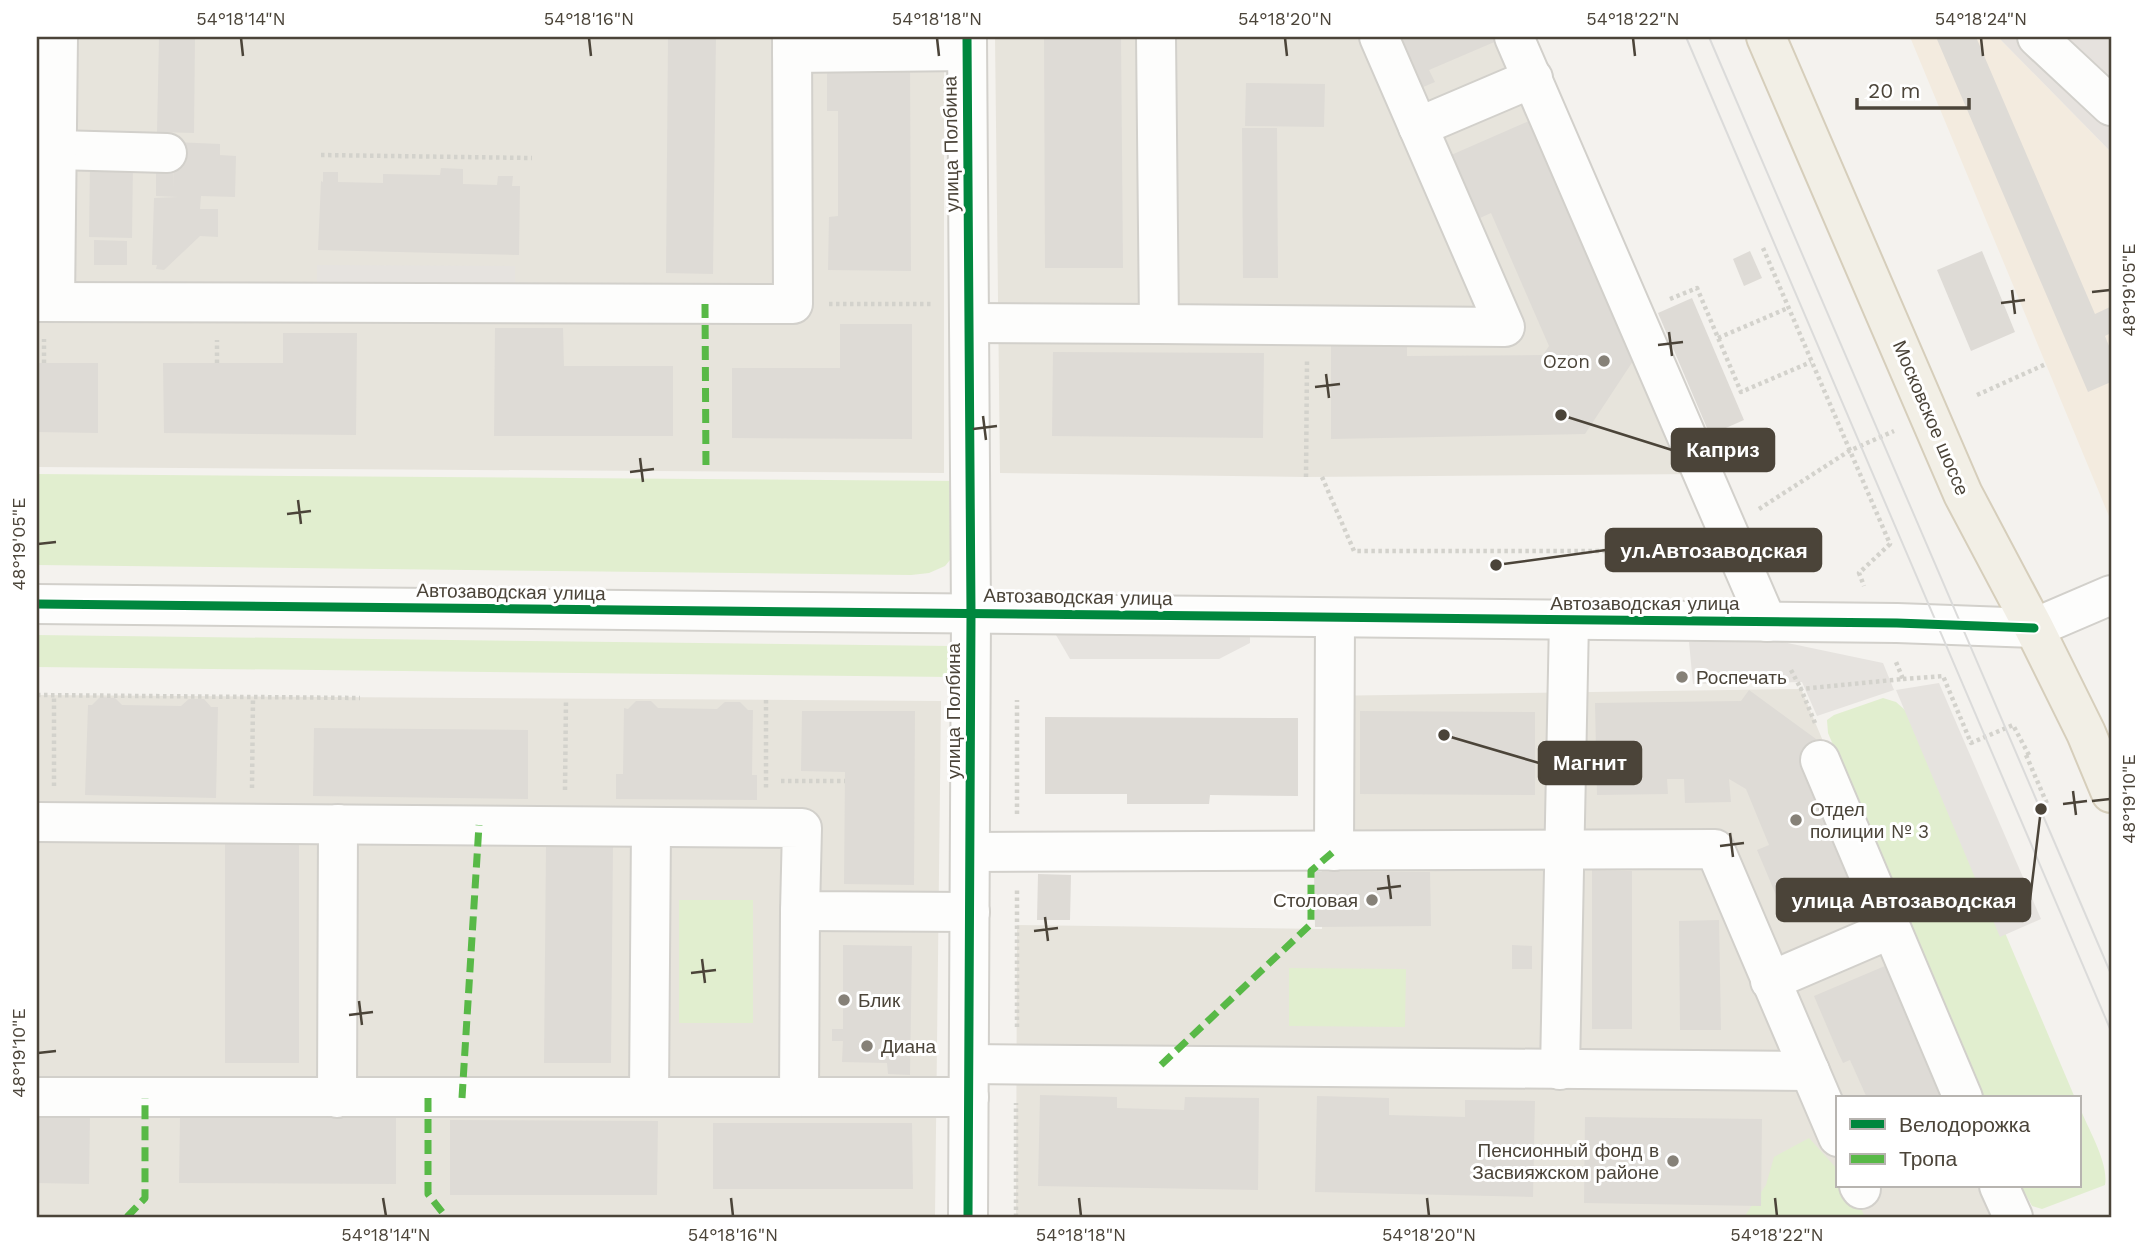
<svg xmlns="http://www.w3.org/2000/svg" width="2148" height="1254" viewBox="0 0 2148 1254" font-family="'Work Sans',sans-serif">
	<rect width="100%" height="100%" fill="#f4f2ee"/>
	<g fill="#e7e4dc">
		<path d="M37,37H944V473L37,467Z"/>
		<path d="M995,37H1514L1703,474L1306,477L1000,473Z"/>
		<path d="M1801,689L1974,1098H1838V1186H2011L2025,1217H1016L1017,925L1322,929L1321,696Z"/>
		<path d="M37,695L941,701L935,1217H37Z"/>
	</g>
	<path fill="#f3ebdf" d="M1910,37H1998L2111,152V521Z"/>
	<path fill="#e6e2de" d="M1998,37H2111V152Z"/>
	<g fill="#e1eecf">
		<path d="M37,474L962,481L955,554L945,566L929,573L911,575L37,565Z"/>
		<path d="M37,635L952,646L951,677L37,667Z"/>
		<path d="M1883,698L1896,702L1914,718L2075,1098H1984L1828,733L1827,720L1834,715Z"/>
		<rect x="679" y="900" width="74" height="123"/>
		<path d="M1289,968L1406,969L1405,1027L1289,1026Z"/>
		<path d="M2080,1108C2088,1129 2109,1163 2105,1185L2042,1209L2032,1206L2021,1186H2080Z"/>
		<path d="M1809,1138L1838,1170V1186H1850L1865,1217H1744L1766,1185L1774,1157Z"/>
	</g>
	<g fill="#e6e3df">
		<path d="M317,265L515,266V299L317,298Z"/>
		<path d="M1056,635H1250V643L1219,659H1070Z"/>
		<path d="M1778,641L1883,663L1894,690L1817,716L1802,682L1693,684L1689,642Z"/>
		<path d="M1939,683L2041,919L2000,937L1896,690Z"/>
	</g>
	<g fill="#dedbd6">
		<path d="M668,37H716L713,274L666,273Z"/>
		<path d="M1044,37H1121L1123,268H1045Z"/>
		<path d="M1385,37H1506L1429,70L1435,82L1409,93Z"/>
		<path d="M1936,37H1976L2095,314L2110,307L2111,309V333L2105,336L2111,351V382L2088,392Z"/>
		<path d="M159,38H195L194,133L157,132Z"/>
		<path d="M827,62H910L911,271L828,270L829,217L838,216V111H827Z"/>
		<path d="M1246,83L1325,84L1324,127L1245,126Z"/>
		<path d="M1536,118L1637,355L1585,434L1331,439V333H1407V356L1543,355L1549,346L1491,213L1471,222L1442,159Z"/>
		<path d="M1242,128H1277L1278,278H1243Z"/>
		<path d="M174,142L220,144V155L236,156L235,197L201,196L200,209H218V237L200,236L164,270L156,269L157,265H152L154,198L178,197L156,196V169L173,170V187Z"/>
		<path d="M90,163L133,164L132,238L89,237Z"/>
		<path d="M441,168L463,169V184L497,185L498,176H513L512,186H520L519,255L318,250L321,181L323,182V172H338V182L383,183V174L440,175Z"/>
		<path d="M94,240L127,241V265H94Z"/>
		<path d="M1750,251L1762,278L1744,286L1733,259Z"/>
		<path d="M1982,251L2015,332L1971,351L1937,270Z"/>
		<path d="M1692,298L1744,420L1710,435L1658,313Z"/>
		<path d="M840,324H912V439L732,438V368H840Z"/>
		<path d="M495,328H563L564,366H673V436H494Z"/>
		<path d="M283,333H357L356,435L164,433L163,363H283Z"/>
		<path d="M1053,352L1264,353L1263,438L1052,436Z"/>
		<path d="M37,363H98V433L37,432Z"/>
		<path d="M1749,690L1816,739L1805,753L1859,883L1784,914L1757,850L1769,845L1746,789L1729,779L1731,802L1685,803L1684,779H1667L1668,794L1597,795L1595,703L1741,701Z"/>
		<path d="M100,697L115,698L122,705L181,706L189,699H204L211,707H218L216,798L85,795L88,705H92Z"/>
		<path d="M636,701H651L658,708L717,709L725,702H740L748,710H753L752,775H757V800L616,799V774H623L624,708L628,709Z"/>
		<path d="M802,711H915L914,885L844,884L845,772L801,771Z"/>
		<path d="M1360,711L1535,712V795L1360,794Z"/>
		<path d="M1045,717L1298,718V796L1210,795L1209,804H1127V794H1045Z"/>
		<path d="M314,728L528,730V799L313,796Z"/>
		<rect x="225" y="838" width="74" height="225"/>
		<path d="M546,846L613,847L611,1063H544Z"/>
		<path d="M1592,870L1632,871V1029H1592Z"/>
		<path d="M1314,872H1430L1431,926L1315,927Z"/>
		<path d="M1038,874L1071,875L1070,920H1037Z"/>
		<path d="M1719,920L1721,1030H1680L1679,921Z"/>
		<path d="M843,945L912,946L910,1075L888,1074L887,1063L842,1062L843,1041H832V1029H843Z"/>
		<path d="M1512,945L1532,946V969H1512Z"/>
		<path d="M1892,963L1950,1098H1867L1850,1060L1843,1063L1837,1050L1814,996Z"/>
		<path d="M1040,1095L1117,1097V1108L1184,1110L1185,1097L1259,1098L1258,1190L1038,1186Z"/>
		<path d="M1317,1096L1389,1098V1115L1465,1117V1100L1535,1101L1533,1197L1315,1192Z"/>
		<path d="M37,1114L90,1115L89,1184L37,1183Z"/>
		<path d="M180,1117H396V1184L179,1183Z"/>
		<path d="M1585,1117L1762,1119L1761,1206L1584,1203Z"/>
		<path d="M450,1120L658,1121L657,1195H450Z"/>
		<path d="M713,1123H912L913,1189H713Z"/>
	</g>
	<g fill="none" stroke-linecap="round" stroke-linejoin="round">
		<g stroke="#d2d0cb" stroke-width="42">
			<g id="minor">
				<path d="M967,37L971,613L968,1217"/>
				<path d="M1156,37L1159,324L1505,327L1379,37"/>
				<path d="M1514,37L1767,622"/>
				<path d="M2037,37L2111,106"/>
				<path d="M792,53L967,51"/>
				<path d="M1418,127L1533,78"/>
				<path d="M57,150L167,153"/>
				<path d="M37,302L793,304L792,37"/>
				<path d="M55,302L58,37"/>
				<path d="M970,323L1159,324"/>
				<path d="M37,604L1897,623L2034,628L2111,595"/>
				<path d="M1820,760L1963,1098"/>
				<path d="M37,822L802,828L800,911L970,912"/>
				<path d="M1334,851L1335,618"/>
				<path d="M970,852L1715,849L1838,1137"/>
				<path d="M800,911L799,1097H969"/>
				<path d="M1770,981L1891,929"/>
				<path d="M969,1064L1810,1071"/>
				<path d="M1560,1070L1569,620"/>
				<path d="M37,1097H799"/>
				<path d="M649,1097L651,827"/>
				<path d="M337,1098L338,824"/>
				<path d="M1859,1186L1861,1189"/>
				<path d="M1999,1186L2013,1217"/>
			</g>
		</g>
		<g stroke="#d6cebb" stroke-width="42">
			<path id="major" d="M1766,37L1963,494L2034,628L2086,733L2111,793"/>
		</g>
		<g stroke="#d3d2cc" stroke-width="4.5" stroke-dasharray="3.5 3.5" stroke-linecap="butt">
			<path d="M321,155L532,158"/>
			<path d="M1763,248L1890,544L1859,573L1864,586"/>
			<path d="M1670,299L1697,288L1741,392L1811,362"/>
			<path d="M829,304H932"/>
			<path d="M1718,338L1788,308"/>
			<path d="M44,363V339"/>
			<path d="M217,363V340"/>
			<path d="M1977,395L2046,364"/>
			<path d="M1306,477L1307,361"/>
			<path d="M1322,477L1354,551H1619L1691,537"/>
			<path d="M1759,509L1849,451L1894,431"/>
			<path d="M1791,670L1801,689"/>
			<path d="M1903,679L1943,676L1971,743L2013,725L2030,757"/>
			<path d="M37,695L360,698"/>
			<path d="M766,700V790"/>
			<path d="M1815,723L1801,689L1903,679L1896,662"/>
			<path d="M2026,755L2048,806"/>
			<path d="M781,781H845"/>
			<path d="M54,786V695"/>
			<path d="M252,788L253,697"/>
			<path d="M565,790L566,699"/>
			<path d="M1017,814V700"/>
			<path d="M1017,1027V889"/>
			<path d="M1016,1217V1103"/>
		</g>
		<use href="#minor" stroke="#fdfdfc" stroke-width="38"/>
		<use href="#major" stroke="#f2efe6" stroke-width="38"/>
		<g stroke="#dbdbda" stroke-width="2">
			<path d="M1686,37L2111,1031"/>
			<path d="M1709,37L2111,974"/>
		</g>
		<g stroke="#58b947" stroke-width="7" stroke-dasharray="14 7" stroke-linecap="butt">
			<path d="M705,304L706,471"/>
			<path d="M1161,1065L1311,924V871L1334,851"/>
			<path d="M428,1098V1194L446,1217"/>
			<path d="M462,1098L479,825"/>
			<path d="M127,1217L145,1198V1098"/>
		</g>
		<g stroke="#fff" stroke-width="13">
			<g id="cycleway">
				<path d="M967,37L971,613L968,1217"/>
				<path d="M37,604L1897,623L2034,628"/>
			</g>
		</g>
		<use href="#cycleway" stroke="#00873e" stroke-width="9"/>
	</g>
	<path fill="none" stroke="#4b4439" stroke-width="2.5" d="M241,38L243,56M589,38L591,56M937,38L939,56M1285,38L1287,56M1633,38L1635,56M1981,38L1983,56M2012,290L2015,314M2092,292L2110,290M2001,303L2025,300M1669,332L1672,356M1658,345L1683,342M1326,374L1329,398M1315,387L1340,384M983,416L986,440M973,429L997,426M640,458L643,482M630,472L654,469M298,500L301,524M287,514L311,511M38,544L56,542M2073,791L2076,815M2092,801L2110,799M2063,804L2087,801M1730,833L1733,857M1720,846L1744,843M1388,875L1391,899M1377,889L1401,886M1045,917L1048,941M1034,931L1058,928M702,959L705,983M691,973L716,970M359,1001L362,1025M349,1015L373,1012M38,1053L56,1051M383,1198L386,1216M731,1198L733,1216M1079,1198L1081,1216M1427,1198L1429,1216M1775,1198L1777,1216"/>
	<g fill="#868178" stroke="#fff" stroke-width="2.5">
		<circle cx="1604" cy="361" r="7"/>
		<circle cx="1682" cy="677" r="7"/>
		<circle cx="1796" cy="820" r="7"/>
		<circle cx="1372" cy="900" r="7"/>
		<circle cx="844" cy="1000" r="7"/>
		<circle cx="867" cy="1046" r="7"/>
		<circle cx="1673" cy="1161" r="7"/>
	</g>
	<g text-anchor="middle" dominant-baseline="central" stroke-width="6" stroke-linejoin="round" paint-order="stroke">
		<g font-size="19" fill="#4b4439" stroke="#fff">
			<text transform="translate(951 144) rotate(-91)">улица Полбина</text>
			<text transform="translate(1931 418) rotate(67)">Московское шоссе</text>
			<text transform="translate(511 592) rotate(1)">Автозаводская улица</text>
			<text transform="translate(1078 597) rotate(1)">Автозаводская улица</text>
			<text x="1645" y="603">Автозаводская улица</text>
			<text transform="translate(953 711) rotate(-90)">улица Полбина</text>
		</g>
		<g font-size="19" fill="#4b4439" stroke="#fff" text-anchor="start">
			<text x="1590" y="361" text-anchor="end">Ozon</text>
			<text x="1696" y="677">Роспечать</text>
			<text x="1810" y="809">Отдел<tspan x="1810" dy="22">полиции № 3</tspan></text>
			<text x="1358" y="900" text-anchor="end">Столовая</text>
			<text x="858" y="1000">Блик</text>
			<text x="881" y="1046">Диана</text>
			<text x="1659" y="1150" text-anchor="end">Пенсионный фонд в<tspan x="1659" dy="22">Засвияжском районе</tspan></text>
		</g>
	</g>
	<path fill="none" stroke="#4b4439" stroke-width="2.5" d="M1561 415L1672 450M1496 565L1606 550M1444 735L1539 763M2041 809L2030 900"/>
	<g fill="#4b4439" stroke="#fff" stroke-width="2.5">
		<circle cx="1561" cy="415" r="7"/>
		<circle cx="1496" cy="565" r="7"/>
		<circle cx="1444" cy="735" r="7"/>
		<circle cx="2041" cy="809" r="7"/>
	</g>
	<g fill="#4b4439" stroke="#4b4439" stroke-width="2.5">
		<rect x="1672" y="429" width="102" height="42" rx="7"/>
		<rect x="1606" y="529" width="215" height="42" rx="7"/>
		<rect x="1539" y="742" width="102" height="42" rx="7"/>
		<rect x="1777" y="879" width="253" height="42" rx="7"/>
	</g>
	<g font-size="21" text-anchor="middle" font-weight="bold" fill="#fff">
		<text x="1723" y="457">Каприз</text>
		<text x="1714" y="558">ул.Автозаводская</text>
		<text x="1590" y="770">Магнит</text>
		<text x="1904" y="908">улица Автозаводская</text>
	</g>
	<rect width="2148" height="1254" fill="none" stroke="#ffffff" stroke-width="77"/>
	<rect x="1836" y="1096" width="245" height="91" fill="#ffffff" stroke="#b7b4b0" stroke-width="2"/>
	<rect x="1850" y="1119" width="35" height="10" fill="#00873e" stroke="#b7b4b0" stroke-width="2"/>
	<text x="1899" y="1132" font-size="21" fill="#4b4439">Велодорожка</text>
	<rect x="1850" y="1154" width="35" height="10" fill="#58b947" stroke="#b7b4b0" stroke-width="2"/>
	<text x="1899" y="1166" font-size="21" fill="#4b4439">Тропа</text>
	<path d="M1857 98v10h112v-10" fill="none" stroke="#4b4439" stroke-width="3.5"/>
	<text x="1868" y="98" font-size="21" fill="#4b4439" stroke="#ffffff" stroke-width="5" paint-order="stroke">20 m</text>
	<rect x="38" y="38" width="2072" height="1178" fill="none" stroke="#4b4439" stroke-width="2.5"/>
	<g font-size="18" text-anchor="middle" fill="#4b4439">
		<text x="241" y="25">54°18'14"N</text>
		<text x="589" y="25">54°18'16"N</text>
		<text x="937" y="25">54°18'18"N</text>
		<text x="1285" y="25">54°18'20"N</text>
		<text x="1633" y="25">54°18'22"N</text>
		<text x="1981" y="25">54°18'24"N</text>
		<text transform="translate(2129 290) rotate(-90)" y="6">48°19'05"E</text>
		<text transform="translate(19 544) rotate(-90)" y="6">48°19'05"E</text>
		<text transform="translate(2129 799) rotate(-90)" y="6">48°19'10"E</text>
		<text transform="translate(19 1053) rotate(-90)" y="6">48°19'10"E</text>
		<text x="386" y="1241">54°18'14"N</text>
		<text x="733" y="1241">54°18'16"N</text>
		<text x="1081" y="1241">54°18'18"N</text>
		<text x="1429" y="1241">54°18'20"N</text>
		<text x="1777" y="1241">54°18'22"N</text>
	</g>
</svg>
